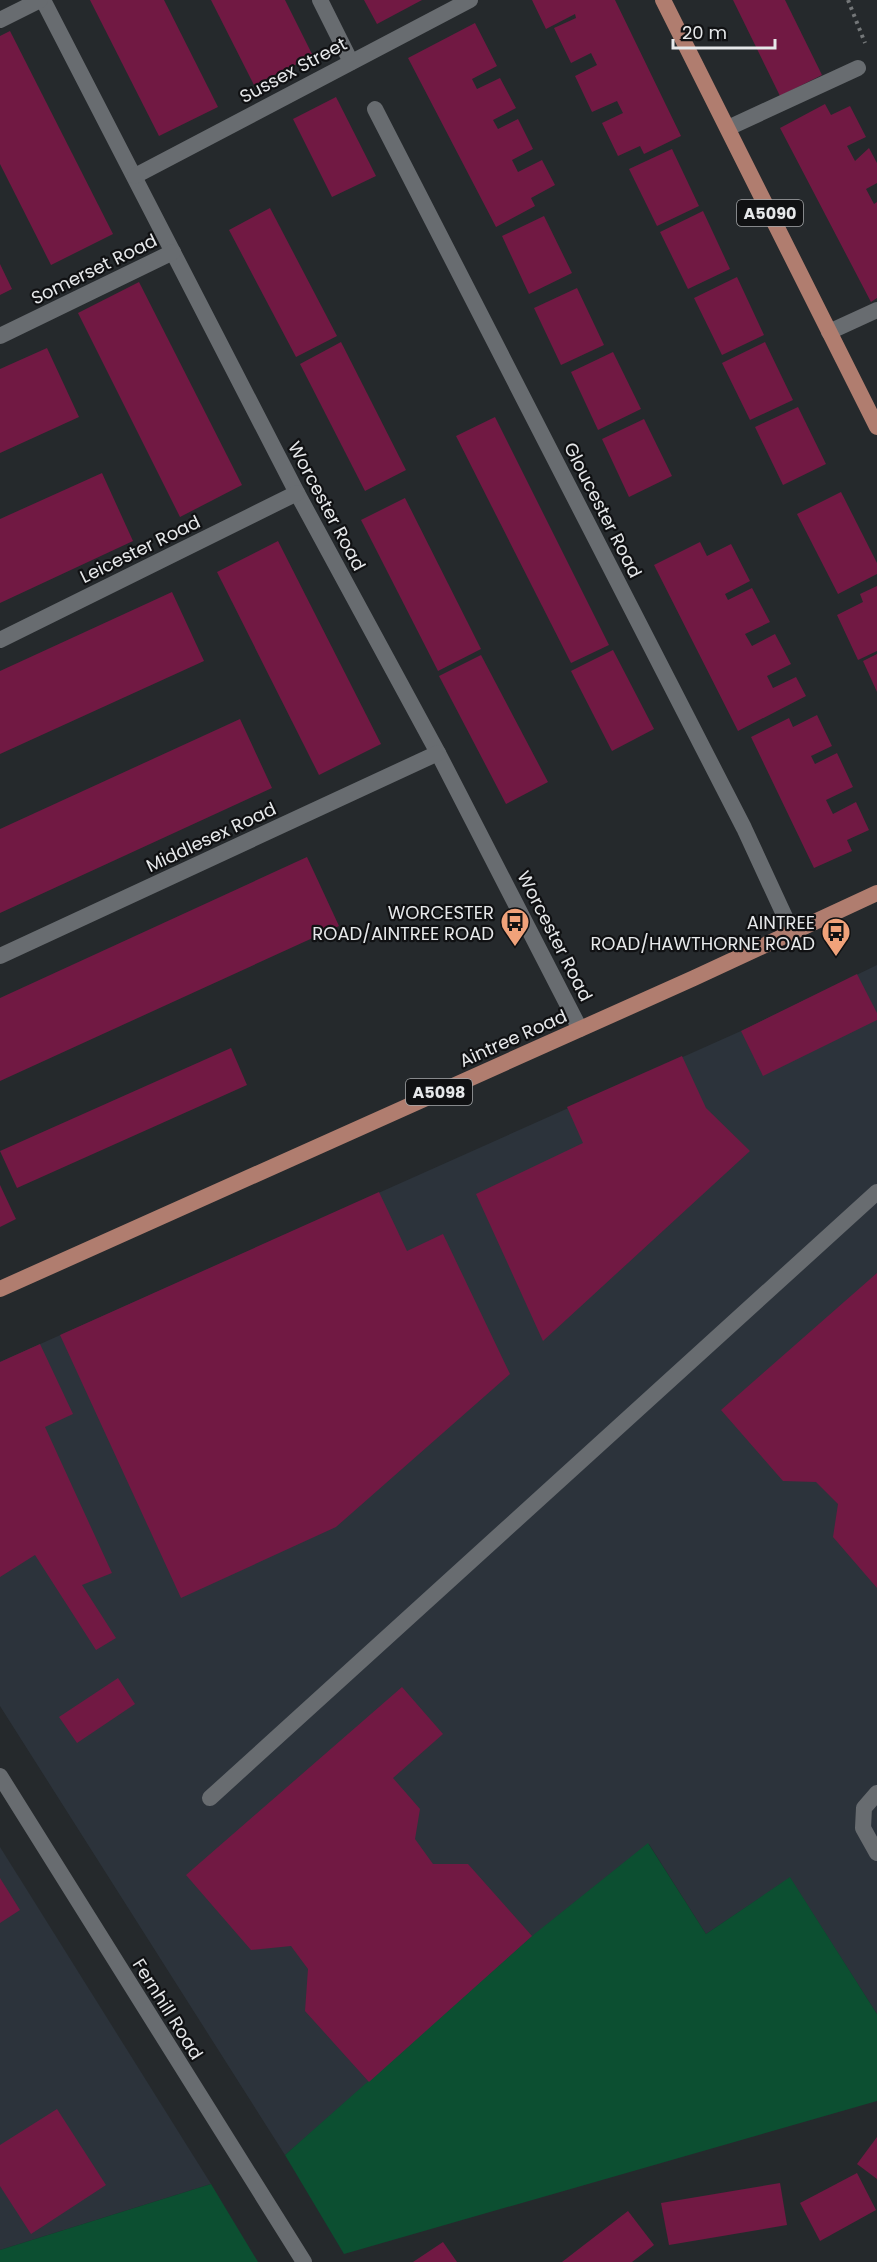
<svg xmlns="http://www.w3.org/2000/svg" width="877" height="2262" viewBox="0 0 877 2262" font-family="Poppins,sans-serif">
	<rect width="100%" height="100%" fill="#25292c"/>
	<g fill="#2c333b">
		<path d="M877,965V2014L790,1878L706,1934L649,1844L285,2155L0,1706V1362L741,1031Z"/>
		<path d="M0,1847L211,2184L0,2250Z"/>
	</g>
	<g fill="#0c4f31">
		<path d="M648,1843L706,1934L790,1877L877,2014V2101L344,2254L285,2155L532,1936Z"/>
		<path d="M211,2184L258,2262H0V2250Z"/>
	</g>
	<g fill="#711943">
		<path d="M90,0H164L218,107L159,136Z"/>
		<path d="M211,0H285L313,56L254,85Z"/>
		<path d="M364,0H422L377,24Z"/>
		<path d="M532,0H615L681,136L644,154L640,146L618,156L602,123L623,113L617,101L592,112L575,76L597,65L591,53L571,63L554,28L576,18L575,14L546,29Z"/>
		<path d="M733,0H785L822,75L780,96Z"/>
		<path d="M475,23L497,66L472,79L477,89L500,78L516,108L493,120L498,129L518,119L533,149L512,160L518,172L542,160L555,185L531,198L535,206L496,227L408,58Z"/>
		<path d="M10,31L113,234L51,265L0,164V36Z"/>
		<path d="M336,97L376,176L332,197L293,119Z"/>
		<path d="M825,104L831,115L850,106L866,137L847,146L855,161L869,148L877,163V183L866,189L874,204L877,202V298L871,302L780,128Z"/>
		<path d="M672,149L699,206L657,226L629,169Z"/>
		<path d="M270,208L337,336L296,357L229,230Z"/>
		<path d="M703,211L730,269L688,289L660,232Z"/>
		<path d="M544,216L572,273L529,294L502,236Z"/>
		<path d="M0,264L12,289L0,295Z"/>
		<path d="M737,277L764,335L722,355L694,298Z"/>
		<path d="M139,282L242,485L180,517L78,313Z"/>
		<path d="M577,288L604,345L561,365L534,308Z"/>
		<path d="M341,342L406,470L365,491L300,364Z"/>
		<path d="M765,342L793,400L750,420L722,363Z"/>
		<path d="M47,348L79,417L0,453V369Z"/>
		<path d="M613,352L641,409L598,430L571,372Z"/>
		<path d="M798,407L826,464L783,485L755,427Z"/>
		<path d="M495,417L609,645L571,663L456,436Z"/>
		<path d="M644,419L672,476L629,497L602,439Z"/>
		<path d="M102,473L133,541L0,603V519Z"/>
		<path d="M841,492L877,563V574L838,594L797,514Z"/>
		<path d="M405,498L481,649L438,671L361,520Z"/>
		<path d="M278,541L381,744L319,775L217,572Z"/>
		<path d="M700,542L707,556L731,544L750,581L725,594L728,600L752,588L770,622L745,634L752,646L775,634L791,664L767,676L773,688L796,677L806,696L738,731L654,565Z"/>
		<path d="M877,586V651L858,660L837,615L863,602L860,594Z"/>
		<path d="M172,592L204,661L0,754V671Z"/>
		<path d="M613,650L654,729L612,751L571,671Z"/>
		<path d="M877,654V692L863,661Z"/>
		<path d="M481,655L548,782L506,804L439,676Z"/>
		<path d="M817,715L832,746L811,756L815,764L837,753L853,787L826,800L833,814L856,802L869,830L847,840L852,851L814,868L751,737L789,718L793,727Z"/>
		<path d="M240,719L272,788L0,913V829Z"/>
		<path d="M307,857L339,926L0,1081V998Z"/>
		<path d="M857,974L877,1013V1020L763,1076L741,1031Z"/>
		<path d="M231,1048L247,1085L17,1188L0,1151Z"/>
		<path d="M682,1056L706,1108L750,1151L543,1341L476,1194L583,1143L567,1107Z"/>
		<path d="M0,1185L16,1219L0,1227Z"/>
		<path d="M379,1192L407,1251L443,1234L510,1374L336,1527L181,1598L60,1335Z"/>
		<path d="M877,1273V1588L833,1537L838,1504L816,1482L783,1481L721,1410Z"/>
		<path d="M40,1344L73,1414L45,1427L112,1573L82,1585L116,1638L96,1650L35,1555L0,1577V1362Z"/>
		<path d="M118,1678L135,1704L77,1743L59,1717Z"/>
		<path d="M402,1687L443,1734L393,1778L420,1809L415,1839L433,1864H468L532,1936L369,2082L305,2011L308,1969L291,1946L251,1950L186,1875Z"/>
		<path d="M0,1878L20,1910L0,1923Z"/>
		<path d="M57,2109L106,2185L31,2234L0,2186V2145Z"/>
		<path d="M877,2137V2179L857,2164Z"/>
		<path d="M857,2173L876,2210L820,2241L800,2203Z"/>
		<path d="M780,2183L787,2225L669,2245L661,2203Z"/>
		<path d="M628,2211L654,2245L632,2262H562Z"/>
		<path d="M443,2242L457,2262H413Z"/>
	</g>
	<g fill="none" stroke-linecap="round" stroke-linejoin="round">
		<path stroke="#747779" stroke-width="4" stroke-dasharray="3 4.5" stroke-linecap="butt" d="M848,0L865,43"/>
		<g stroke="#686c70" stroke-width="16">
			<path d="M877,1793L864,1808L863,1828L877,1853"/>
			<path d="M210,1798L877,1192"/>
		</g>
		<g stroke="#686c70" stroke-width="16">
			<path d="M43,0L297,493L438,753L580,1029"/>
			<path d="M320,0L351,62"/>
			<path d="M0,20L40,0"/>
			<path d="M375,109L744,828L792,932"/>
			<path d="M728,128L858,68"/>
			<path d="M135,176L470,0"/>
			<path d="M829,332L877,310"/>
			<path d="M0,336L173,252"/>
			<path d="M0,640L297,493"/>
			<path d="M0,956L438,753"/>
			<path d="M0,1776L304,2262"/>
		</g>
		<g stroke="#b07d6f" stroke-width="16">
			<path d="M663,0L877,427"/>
			<path d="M0,1289L694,978L877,893"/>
		</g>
	</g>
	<defs>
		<g id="bus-pin" transform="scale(1.5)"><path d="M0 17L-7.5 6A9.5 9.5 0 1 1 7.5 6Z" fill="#f0a27a" stroke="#101113"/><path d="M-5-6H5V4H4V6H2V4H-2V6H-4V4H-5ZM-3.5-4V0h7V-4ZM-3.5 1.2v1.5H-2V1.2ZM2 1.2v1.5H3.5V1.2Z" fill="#111"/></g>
	</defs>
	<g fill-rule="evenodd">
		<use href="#bus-pin" x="515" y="922"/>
		<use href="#bus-pin" x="836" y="932"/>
	</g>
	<g text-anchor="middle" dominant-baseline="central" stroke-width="4.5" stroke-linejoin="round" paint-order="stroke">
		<g fill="#101113" stroke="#a6a8aa" stroke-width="1.5">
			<rect x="737" y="200" width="66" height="26" rx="4.5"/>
			<rect x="406" y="1079" width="66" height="26" rx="4.5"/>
		</g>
		<g font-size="16" font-weight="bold" fill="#e6e8ea">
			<text x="770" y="213">A5090</text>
			<text x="439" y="1092">A5098</text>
		</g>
		<g font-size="18" fill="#e6e8ea" stroke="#101113">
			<text transform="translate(293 70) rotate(-28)">Sussex Street</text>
			<text transform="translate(94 269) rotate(-26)">Somerset Road</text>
			<text transform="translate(327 506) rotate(62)">Worcester Road</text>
			<text transform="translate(603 510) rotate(63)">Gloucester Road</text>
			<text transform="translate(140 549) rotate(-26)">Leicester Road</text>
			<text transform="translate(211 837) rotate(-25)">Middlesex Road</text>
			<text transform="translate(555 936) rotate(63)">Worcester Road</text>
			<text transform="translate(513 1038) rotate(-24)">Aintree Road</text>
			<text transform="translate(168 2009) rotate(58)">Fernhill Road</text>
		</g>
		<g font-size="18" fill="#e6e8ea" stroke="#101113" text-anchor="end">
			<text x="494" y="912">WORCESTER<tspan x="494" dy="21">ROAD/AINTREE ROAD</tspan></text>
			<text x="815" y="922">AINTREE<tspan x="815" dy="21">ROAD/HAWTHORNE ROAD</tspan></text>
		</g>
	</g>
	<path d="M673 39v9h102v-9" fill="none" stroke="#e6e8ea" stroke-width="3"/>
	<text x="682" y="39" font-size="18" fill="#e6e8ea" stroke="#101113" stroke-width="4.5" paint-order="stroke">20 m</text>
</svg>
